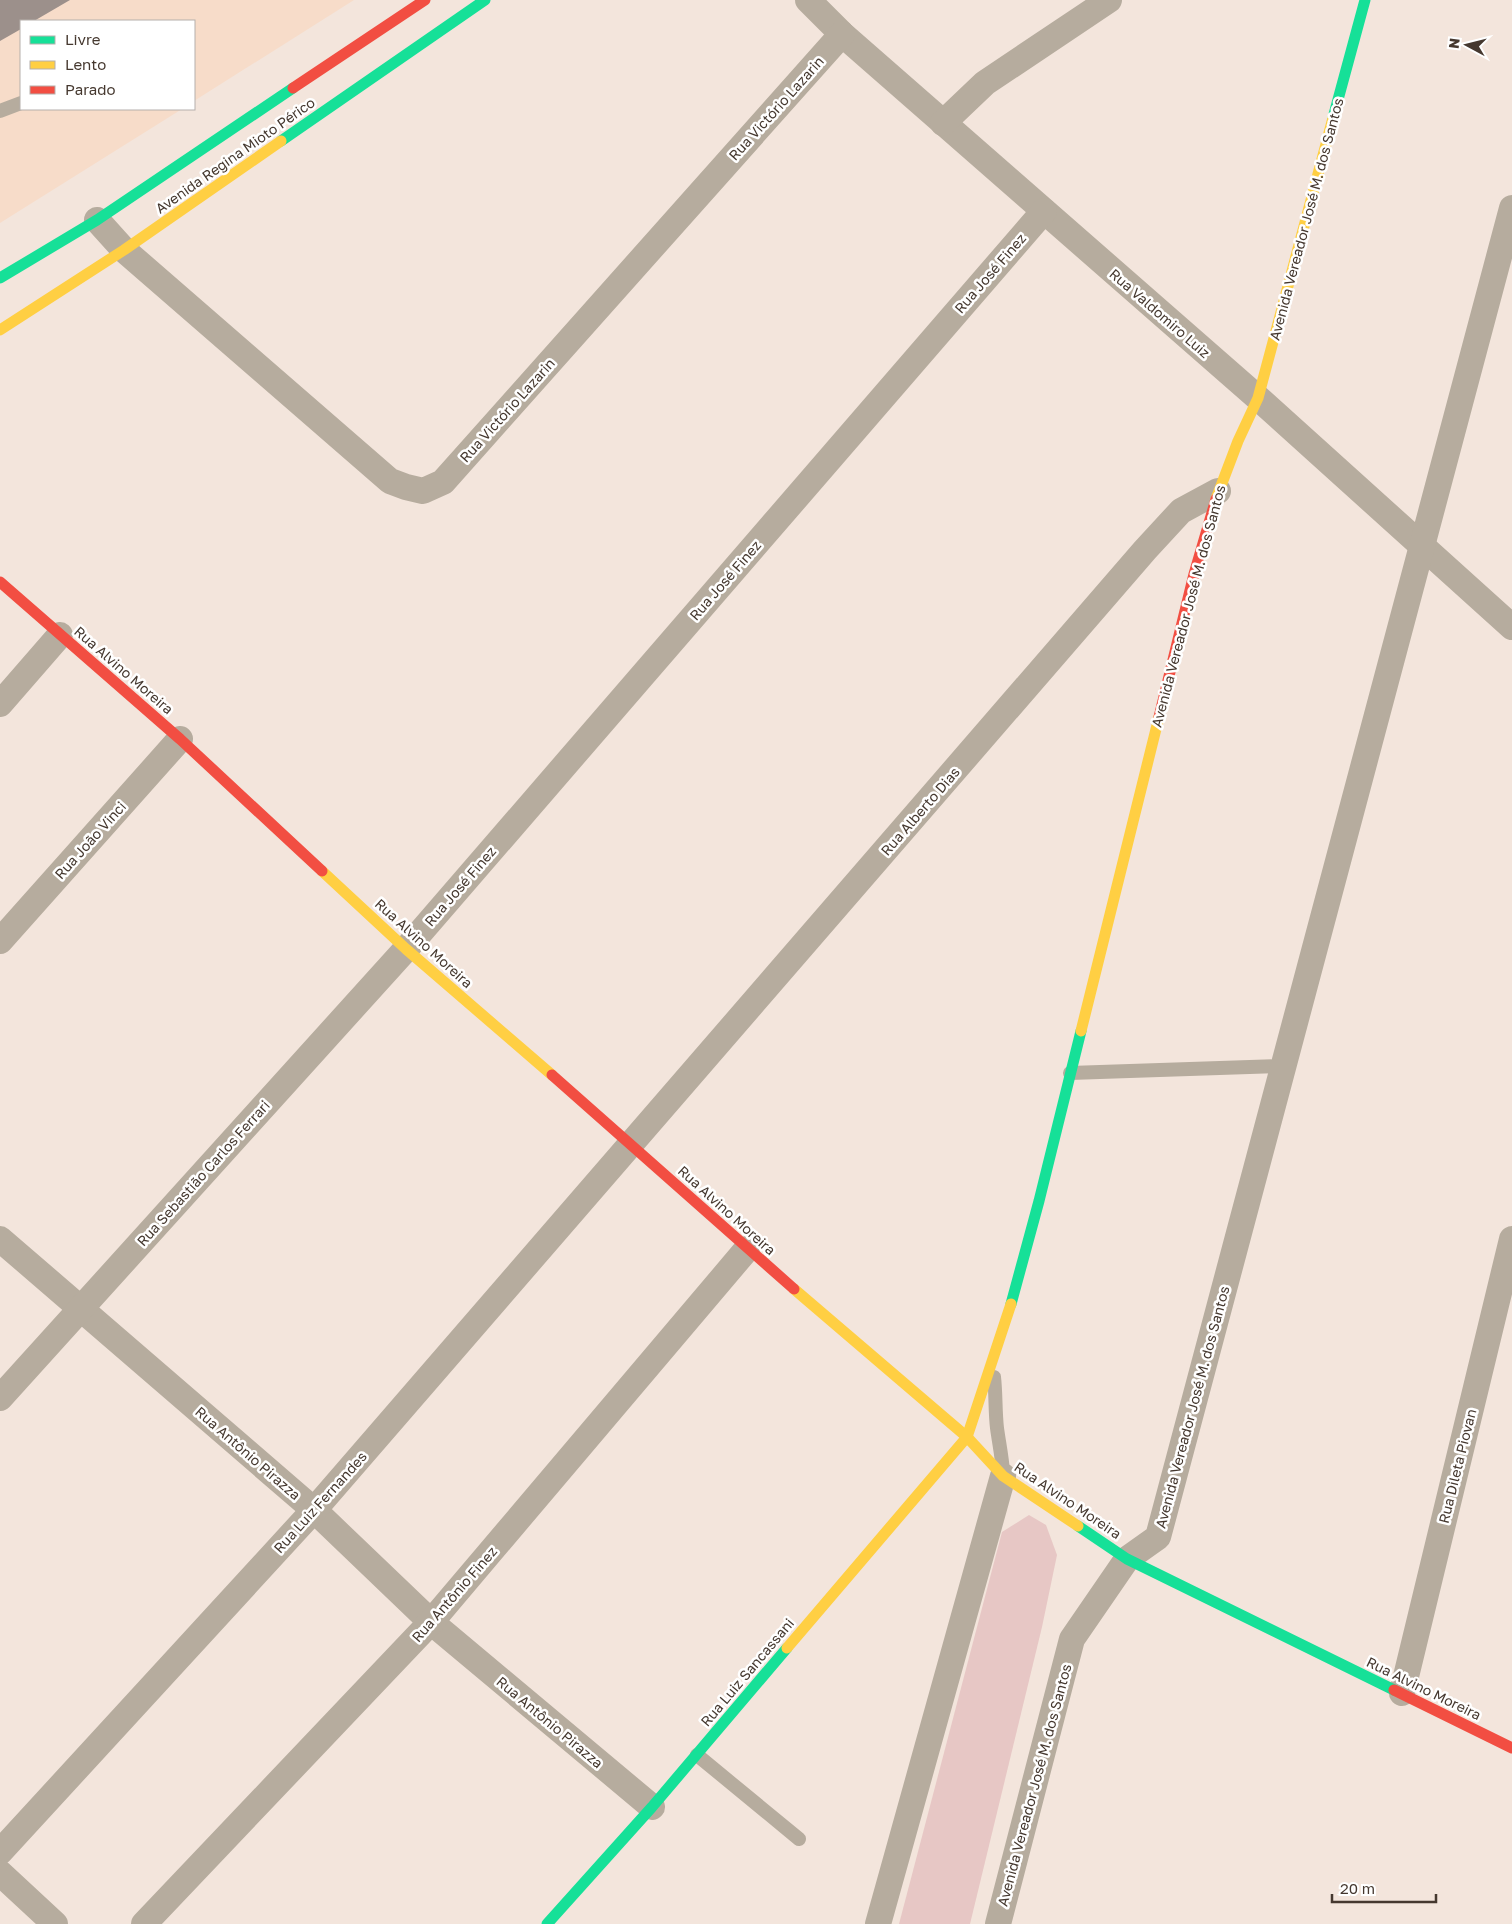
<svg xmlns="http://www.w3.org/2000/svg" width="1512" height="1924" viewBox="0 0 1512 1924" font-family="'Golos Text',sans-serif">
	<rect width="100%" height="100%" fill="#f3e5dc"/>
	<path fill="#f7dcc9" d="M0,0H354L194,101V21H21V109H182L0,223Z"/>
	<path fill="#e7c7c5" d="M1029,1515L1046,1525L1057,1555L1042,1627L970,1924H899L1002,1532Z"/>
	<path fill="#9c908b" d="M0,0H70L34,21H21V29L0,41Z"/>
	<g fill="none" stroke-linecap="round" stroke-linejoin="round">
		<g stroke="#b6ac9e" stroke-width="14">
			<path d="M0,111L21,103"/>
			<path d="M1070,1073L1283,1066"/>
			<path d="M994,1377C996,1394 995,1411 997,1428C999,1443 1002,1457 1003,1472"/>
			<path d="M697,1755L799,1839"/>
		</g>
		<g stroke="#b6ac9e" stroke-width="26">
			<path d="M808,0L842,34L1258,398L1512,627"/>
			<path d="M943,123L985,83L1109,0"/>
			<path d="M97,220L124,250L390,481L406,487L423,491L443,482L842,34"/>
			<path d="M0,704L60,635"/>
			<path d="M0,941L180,739"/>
			<path d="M0,1239L314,1510L431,1622L652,1807"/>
			<path d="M0,1398L406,949L1044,211"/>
			<path d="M1402,1693L1512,1239"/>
			<path d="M0,1852L314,1510L1145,550L1181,511L1218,491"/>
			<path d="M0,1873L55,1924"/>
			<path d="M144,1924L431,1622L747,1249"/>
			<path d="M878,1924L1003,1476"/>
			<path d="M998,1924L1072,1639L1127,1559L1158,1537L1512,208"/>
		</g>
		<g stroke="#16e098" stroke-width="11">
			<path d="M1333,118L1365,0"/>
			<path d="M281,141L485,0"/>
			<path d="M0,278L97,220L293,88"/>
			<path d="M1011,1304L1039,1201L1081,1031"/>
			<path d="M1078,1526L1127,1559L1394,1690"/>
			<path d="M547,1924L652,1807L787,1648"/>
		</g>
		<g stroke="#ffcf43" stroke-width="11">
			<path d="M0,330L124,250L281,141"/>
			<path d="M1216,499L1238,441L1258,398L1333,118"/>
			<path d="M322,871L406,949L552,1075"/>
			<path d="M1081,1031L1159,717"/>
			<path d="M794,1289L967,1437L1003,1476L1078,1526"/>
			<path d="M787,1648L967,1437L1011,1304"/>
		</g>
		<g stroke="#f24e42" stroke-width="11">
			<path d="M293,88L425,0"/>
			<path d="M0,582L180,739L322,871"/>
			<path d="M1159,717L1194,574L1216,499"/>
			<path d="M552,1075L794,1289"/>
			<path d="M1394,1690L1512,1748"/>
		</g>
	</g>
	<g text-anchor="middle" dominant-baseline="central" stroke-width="5" stroke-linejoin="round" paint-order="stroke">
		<g font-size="14" fill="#45382f" stroke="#fff">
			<text transform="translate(776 108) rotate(-48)">Rua Victório Lazarin</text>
			<text transform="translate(235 155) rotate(-35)">Avenida Regina Mioto Périco</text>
			<text transform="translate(1306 219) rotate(-75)">Avenida Vereador José M. dos Santos</text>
			<text transform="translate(990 273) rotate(-49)">Rua José Finez</text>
			<text transform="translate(1160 313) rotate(41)">Rua Valdomiro Luiz</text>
			<text transform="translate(507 410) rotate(-48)">Rua Victório Lazarin</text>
			<text transform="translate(725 580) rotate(-49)">Rua José Finez</text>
			<text transform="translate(1188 606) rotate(-75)">Avenida Vereador José M. dos Santos</text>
			<text transform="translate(124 670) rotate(41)">Rua Alvino Moreira</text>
			<text transform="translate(920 811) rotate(-49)">Rua Alberto Dias</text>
			<text transform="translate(90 840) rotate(-48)">Rua João Vinci</text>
			<text transform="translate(460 886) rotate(-49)">Rua José Finez</text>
			<text transform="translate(424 943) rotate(42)">Rua Alvino Moreira</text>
			<text transform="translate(203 1173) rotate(-48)">Rua Sebastião Carlos Ferrari</text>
			<text transform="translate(727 1210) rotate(42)">Rua Alvino Moreira</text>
			<text transform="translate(1192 1407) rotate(-75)">Avenida Vereador José M. dos Santos</text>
			<text transform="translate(248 1453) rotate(41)">Rua Antônio Pirazza</text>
			<text transform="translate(1457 1466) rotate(-76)">Rua Dileta Piovan</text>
			<text transform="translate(1068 1500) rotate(34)">Rua Alvino Moreira</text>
			<text transform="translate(320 1502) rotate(-48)">Rua Luiz Fernandes</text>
			<text transform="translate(454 1594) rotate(-49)">Rua Antônio Finez</text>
			<text transform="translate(747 1672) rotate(-50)">Rua Luiz Sancassani</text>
			<text transform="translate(1424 1688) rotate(26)">Rua Alvino Moreira</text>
			<text transform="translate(550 1722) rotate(40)">Rua Antônio Pirazza</text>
			<text transform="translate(1034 1785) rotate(-75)">Avenida Vereador José M. dos Santos</text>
		</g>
	</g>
	<rect x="20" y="20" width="175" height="90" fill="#ffffff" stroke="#b5afac"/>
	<rect x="30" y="36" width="25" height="8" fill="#16e098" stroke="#b5afac"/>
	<text x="65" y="45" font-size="15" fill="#45382f">Livre</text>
	<rect x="30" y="61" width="25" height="8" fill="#ffcf43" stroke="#b5afac"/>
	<text x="65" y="70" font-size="15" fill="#45382f">Lento</text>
	<rect x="30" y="86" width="25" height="8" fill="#f24e42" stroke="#b5afac"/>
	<text x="65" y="95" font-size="15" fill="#45382f">Parado</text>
	<g transform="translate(1467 45) rotate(277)" stroke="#ffffff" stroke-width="4" paint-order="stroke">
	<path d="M0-4L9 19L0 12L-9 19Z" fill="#45382f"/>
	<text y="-8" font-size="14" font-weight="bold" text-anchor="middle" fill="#45382f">N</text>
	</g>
	<path d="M1332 1894v8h104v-8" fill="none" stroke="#45382f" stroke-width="2.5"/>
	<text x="1340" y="1894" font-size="15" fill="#45382f" stroke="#ffffff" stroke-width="4" paint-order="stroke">20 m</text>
</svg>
